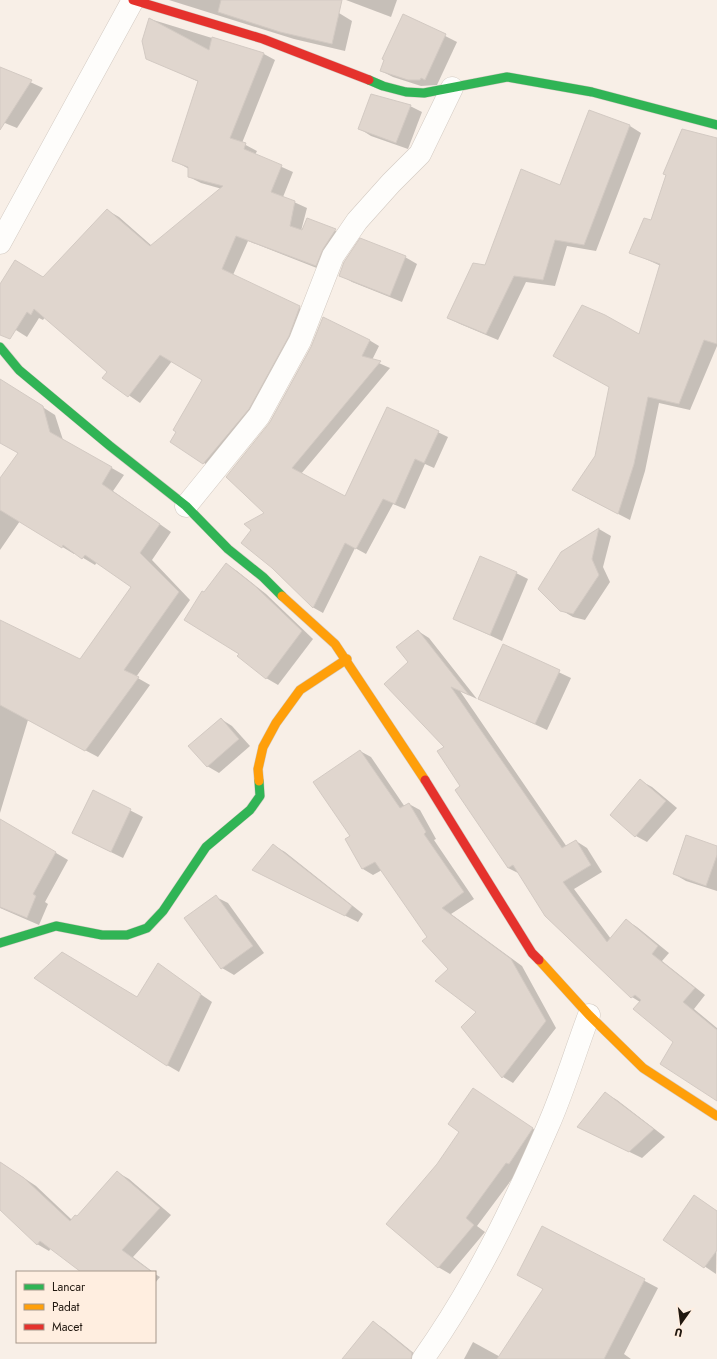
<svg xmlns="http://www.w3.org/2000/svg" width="717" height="1359" viewBox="0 0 717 1359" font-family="Jost,sans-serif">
	<rect width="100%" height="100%" fill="#f8efe7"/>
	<g fill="#0003">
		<path d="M169,0H279L339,13L352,21L345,51L294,39Z"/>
		<path d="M346,0H397L391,17Z"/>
		<path d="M404,15L457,42L437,85L421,86L393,77L381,71Z"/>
		<path d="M150,19L264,54L275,60L242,143L257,151L255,155L293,172L283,197L307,208L301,231L308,219L347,236L327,272L248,241L233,275L311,314L215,469L204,463L177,432L203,380L172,361L140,403L104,378L108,372L45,317L43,320L39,318L27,337L0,320V286L43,278L107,210L119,217L152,246L222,189L201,183L189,177V169L173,160L199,82L147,58Z"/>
		<path d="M0,68L43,88L17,128L0,121Z"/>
		<path d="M410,106L422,112L408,149L371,136L360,129Z"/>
		<path d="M590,111L630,126L641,133L596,251L567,246L555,286L526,282L498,340L460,324L448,318L486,266L561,186Z"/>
		<path d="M717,139V346L690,410L659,403L645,471L630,520L585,497L596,456L639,335L661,266L630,252L651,221Z"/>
		<path d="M405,257L417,264L402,302L352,282L340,275Z"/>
		<path d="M369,340L379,346L372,360L390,368L301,474L345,497L388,408L448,437L434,468L425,464L405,509L393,504L366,554L355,548L323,613L314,608L272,567L266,513L227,477Z"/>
		<path d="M0,382L13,388L55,415L63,440L124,475L113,491L171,532L152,560L190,600L136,677L150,685L98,757L28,720L0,813V621L80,660L133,586L97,562L95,565L75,553L74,554L20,521L0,550V480L19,453L0,441Z"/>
		<path d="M599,529L611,536L603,567L610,582L585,620L573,617L561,610V552Z"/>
		<path d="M226,564L237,571L266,594L313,639L278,685L266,678L240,654L204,593Z"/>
		<path d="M516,573L528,579L502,641L455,619Z"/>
		<path d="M418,631L429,638L477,699L460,691L567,847L576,841L587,848L602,872L574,889L611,939L626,920L637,927L669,953L662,961L705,995L694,1009L717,1028V1101L674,1042L640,1002L632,997L546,915L520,874L508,868L462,786L410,662Z"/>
		<path d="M503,646L571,678L547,730L479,698Z"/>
		<path d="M221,719L232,726L250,746L219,773L207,766Z"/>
		<path d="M360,751L371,757L405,807L409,804L420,810L436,839L434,840L474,899L451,914L522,966L556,1028L513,1083L503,1077L463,1027L477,1012L428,937L382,870L373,875L363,869L346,840L352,837Z"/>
		<path d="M641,781L652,787L677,808L647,842L636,836Z"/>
		<path d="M93,791L143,817L123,858L84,839Z"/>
		<path d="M0,820L68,860L45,902L48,904L39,925L0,908Z"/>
		<path d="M273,845L285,852L363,914L358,922L265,876Z"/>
		<path d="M717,847V891L686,881L674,874Z"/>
		<path d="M216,897L228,903L264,953L234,975L222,968L186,918Z"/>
		<path d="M158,965L212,1002L179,1072L167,1065L137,998Z"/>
		<path d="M605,1093L617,1100L665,1137L642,1158L578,1127Z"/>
		<path d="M484,1096L544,1136L477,1226L485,1232L450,1274L438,1267V1165Z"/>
		<path d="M0,1162L36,1186L72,1220L77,1217L117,1172L129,1179L171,1215L133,1257L153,1272H83L51,1248L49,1251L37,1244L0,1202Z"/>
		<path d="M694,1196L717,1211L716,1274L664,1239Z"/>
		<path d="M543,1227L658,1288L624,1354L631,1359H525L544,1289Z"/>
		<path d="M155,1274L160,1277L155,1283Z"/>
		<path d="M373,1322L384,1329L421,1359H343Z"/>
		<path d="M473,1342L504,1359H464Z"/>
	</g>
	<g fill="#e0d6ce" stroke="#d3cac3">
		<path d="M221,0H342L332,44L280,32L218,12Z"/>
		<path d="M403,14L446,34L425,80L421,78L420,80H408L380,71L384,60L382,59Z"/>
		<path d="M149,18L209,50L212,37L264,53L230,138L246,143L244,149L282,165L271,192L295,201L290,226L302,230L307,218L336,229L323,249L316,266L236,236L222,269L300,306L289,336L249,409L203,464L170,442L176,432L173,430L202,380L160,355L128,397L102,378L107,372L34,309L31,315L27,312L10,339L0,335V284L15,260L43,277L107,209L150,246L223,186L188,177V167L172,161L198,81L146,59L142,41Z"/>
		<path d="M0,67L32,80L0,130Z"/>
		<path d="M371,94L411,105L396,143L358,129Z"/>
		<path d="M589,110L630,125L584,245L555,240L543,280L514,276L486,334L447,318L473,263L485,265L521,169L560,185Z"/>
		<path d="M682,129L717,138V344L704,340L679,404L648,397L634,464L618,514L572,490L595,456L609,387L553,356L582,305L605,315L639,334L660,264L629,253L644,218L651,220L666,175L663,174Z"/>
		<path d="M360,238L406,256L390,296L339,276L344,262Z"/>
		<path d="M323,317L370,340L362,356L381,361L292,468L345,496L387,407L439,431L424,463L415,459L395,504L383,499L356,549L345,543L313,608L272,568L241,543L251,530L244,524L264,513L226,477L270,422L311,347Z"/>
		<path d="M0,379L43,406L50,432L112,467L102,484L160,524L140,553L179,592L124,670L139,677L85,751L0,705V620L80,659L131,587L85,555L82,559L63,545L62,548L0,510V478L18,453L0,443Z"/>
		<path d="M599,528L592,559L599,575L573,614L560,611L538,589L561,552Z"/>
		<path d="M480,556L517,572L490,635L453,619Z"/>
		<path d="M226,563L255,586L302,631L266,679L237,656L239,654L184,620L202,591L204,592Z"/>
		<path d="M418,630L469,695L451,687L562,848L576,840L591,865L563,882L607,942L626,919L658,946L652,954L695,988L683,1002L717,1030V1101L660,1064L673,1042L633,1009L641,1000L635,995L631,998L545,916L513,865L508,868L455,790L460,786L437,751L444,747L384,684L408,662L396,647Z"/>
		<path d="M503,644L560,670L535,724L478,699Z"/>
		<path d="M221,718L239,739L207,767L188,746Z"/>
		<path d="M360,750L400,808L409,803L426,832L424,834L464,892L442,908L511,959L546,1021L502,1078L461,1027L476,1012L435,981L448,969L422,941L427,937L375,862L362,869L345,839L350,836L313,782Z"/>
		<path d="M640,779L666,801L635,837L610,815Z"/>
		<path d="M93,790L131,809L111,852L72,833Z"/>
		<path d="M0,819L56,852L33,894L36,896L27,918L0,907Z"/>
		<path d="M686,835L717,846V855L706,886L673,874Z"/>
		<path d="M273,844L352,906L345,916L252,870Z"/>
		<path d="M216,895L253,946L221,969L184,918Z"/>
		<path d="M62,952L137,997L158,963L201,994L167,1066L34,978Z"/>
		<path d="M473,1088L533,1128L509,1164L506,1163L466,1218L474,1225L438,1268L386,1224L437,1164L459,1132L448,1124Z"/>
		<path d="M605,1092L654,1129L629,1152L577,1127Z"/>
		<path d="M0,1162L24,1178L70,1221L75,1215L77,1216L117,1171L160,1208L122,1250L152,1272H81L40,1241L37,1245L0,1210Z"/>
		<path d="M694,1195L717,1211V1250L704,1268L663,1240Z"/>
		<path d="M542,1226L645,1279L604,1359H497L543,1289L517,1275Z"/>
		<path d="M373,1321L412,1353L411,1359H342Z"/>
	</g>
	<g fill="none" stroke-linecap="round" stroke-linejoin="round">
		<g stroke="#d3cac2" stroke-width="23">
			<g id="street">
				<path d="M0,243L133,0"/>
				<path d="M186,506L259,416L300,341L333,256L357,221L391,183L420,154L452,88"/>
				<path d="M423,1359C474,1287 513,1207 548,1126C564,1090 575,1052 589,1015"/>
			</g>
		</g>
		<g stroke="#d3cac2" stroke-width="10">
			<g id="fast">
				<path d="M369,80L383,86L406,92L424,93L507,77L592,92L717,125"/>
				<path d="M0,347L19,370L110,446L186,506L228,549L263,577L282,596"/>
				<path d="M0,943L56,926L102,935H127L147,928L163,911L206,847L250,810L260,796L259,781"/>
			</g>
		</g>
		<g stroke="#d3cac2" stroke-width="10">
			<g id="slow">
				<path d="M282,596L335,644L425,780"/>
				<path d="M259,781L258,769L263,747L276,723L300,690L347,659"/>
				<path d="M539,960L589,1015L643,1068L717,1116"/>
			</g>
		</g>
		<g stroke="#d3cac2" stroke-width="10">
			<g id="jam">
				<path d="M133,0L263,39L369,80"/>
				<path d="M425,780L532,953L539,960"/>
			</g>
		</g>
		<use href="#street" stroke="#fefdfb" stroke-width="22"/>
		<use href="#fast" stroke="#30b455" stroke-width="9"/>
		<use href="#slow" stroke="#ff9f0a" stroke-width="9"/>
		<use href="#jam" stroke="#e5322d" stroke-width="9"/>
	</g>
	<rect x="16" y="1271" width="140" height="72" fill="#ffeee0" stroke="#a6988c"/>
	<rect x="24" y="1284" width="20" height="6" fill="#30b455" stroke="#a6988c"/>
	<text x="52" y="1291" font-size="12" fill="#20170f">Lancar</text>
	<rect x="24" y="1304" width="20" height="6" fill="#ff9f0a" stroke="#a6988c"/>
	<text x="52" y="1311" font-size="12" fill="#20170f">Padat</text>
	<rect x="24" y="1324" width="20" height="6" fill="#e5322d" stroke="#a6988c"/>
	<text x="52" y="1331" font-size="12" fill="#20170f">Macet</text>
	<g transform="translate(681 1323) rotate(194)" stroke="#ffeee0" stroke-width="3" paint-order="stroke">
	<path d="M0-3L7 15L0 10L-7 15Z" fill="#20170f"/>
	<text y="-6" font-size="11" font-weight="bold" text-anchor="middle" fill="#20170f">U</text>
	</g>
</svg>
